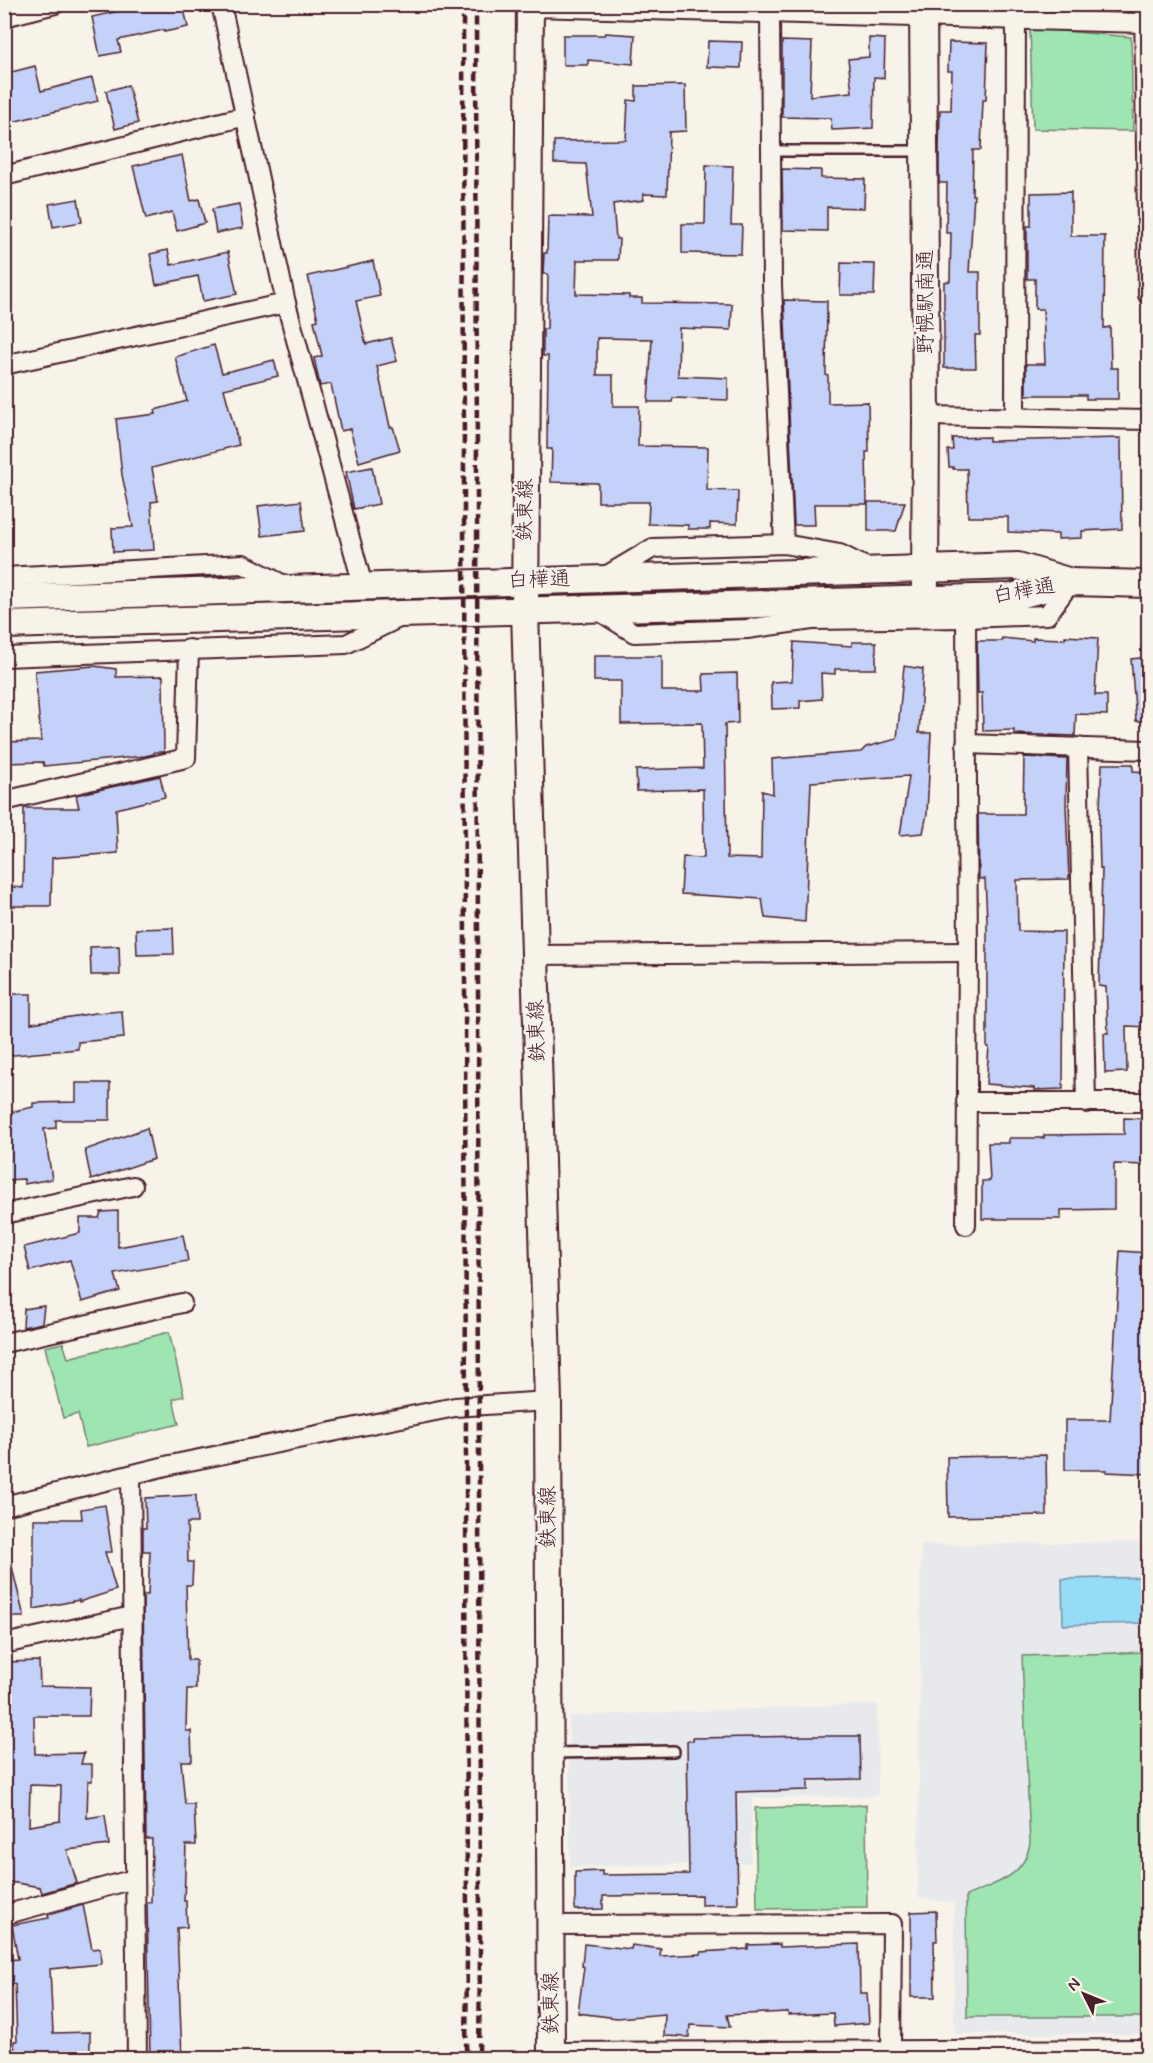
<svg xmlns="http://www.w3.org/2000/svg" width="1153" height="2063" viewBox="0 0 1153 2063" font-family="Mynerve,'Klee One',sans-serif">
	<rect width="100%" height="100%" fill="#f7f3e8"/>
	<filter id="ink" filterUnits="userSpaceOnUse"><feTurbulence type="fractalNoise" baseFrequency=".0167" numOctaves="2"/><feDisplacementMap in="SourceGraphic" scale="12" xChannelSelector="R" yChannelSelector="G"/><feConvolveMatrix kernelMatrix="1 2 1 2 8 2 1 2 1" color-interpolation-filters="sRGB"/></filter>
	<g filter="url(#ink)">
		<g fill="#e8e9ed">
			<path d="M1148,1542V2034H954V1903L918,1897L921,1545Z"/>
			<path d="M877,1704L878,1796L752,1798L751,1863L570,1867L569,1716Z"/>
		</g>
		<g fill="#9fe5b2" stroke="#74826e" stroke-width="1.5">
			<path d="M1030,28L1131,37L1133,131L1033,129Z"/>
			<path d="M169,1332L184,1396L173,1399L179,1424L86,1447L78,1414L63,1418L45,1347L63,1343L68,1358Z"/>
			<path d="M1148,1652V2017H967L966,1896C993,1884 1024,1878 1030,1844L1022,1656Z"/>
			<path d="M866,1805L867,1907L757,1909L755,1808Z"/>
		</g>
		<path fill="#95dcf7" stroke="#7790a5" stroke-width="1.5" d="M1148,1577V1623L1063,1625L1062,1579Z"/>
		<g fill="#c4d1f8" stroke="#4a1f2b" stroke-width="1.5" fill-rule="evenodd">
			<path d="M138,4H183L188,27L164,32V30L118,40L121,52L100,56L92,17L138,7Z"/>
			<path d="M605,33L635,35L633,64L588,60V65H563V35H605Z"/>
			<path d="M869,38L885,39L884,78L874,77L873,128L832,130L831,118L782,117V41L812,42L810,96L852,92L848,59L869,57Z"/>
			<path d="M708,41L742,42L741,68L707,67Z"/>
			<path d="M949,42L988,43L986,100H983L981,150H973L972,195H974L969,272H980V335H975L976,368H944V282L950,281L951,233H946L947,183H939V149L940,110H951L952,71H948Z"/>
			<path d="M35,66L41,91L92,78L98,101L4,124V74Z"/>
			<path d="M128,85L138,123L115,129L106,91Z"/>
			<path d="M685,85L686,131L669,132L667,195L643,194L644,200L613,204L616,239H619L618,260H577L576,294L629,295V298H642V303L732,304L731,330L679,328L678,376L728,378V400L673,398L672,402H648L652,339L597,338V375H613V406H639L638,446L708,447L707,490L738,491L737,524L710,523V529H688V525L648,524L649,502H598V483L551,482L552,449H547L548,356H543V329H547L548,274H543L544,253H547L548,216L592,217L586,164L554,163V141L626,140L628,100L636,101V86Z"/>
			<path d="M182,155L191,201L199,199L205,223L177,231L172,212L146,219L133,166Z"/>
			<path d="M706,165L733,166L731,225H742L741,254L682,253V224H705Z"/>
			<path d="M782,169L821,170V178L865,179L864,208L827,207V231L783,230Z"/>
			<path d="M1071,192V236H1105L1104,328L1110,327L1111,368H1118V399H1086V395H1026V364H1045L1043,309H1035V279H1027V226H1031V193Z"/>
			<path d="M78,199L82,222L53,227L49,204Z"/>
			<path d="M239,204L243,228L216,233L212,209Z"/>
			<path d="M168,250L171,265L228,252L237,294L203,301L198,276L156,285L150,254Z"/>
			<path d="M373,261L380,296L356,301L366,344L391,338L397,361L377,366L390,427H393L400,450L359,462L350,429L341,431L331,384L320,386L314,358L322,356L314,321L318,320L308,276Z"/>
			<path d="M841,263L875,264L874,295H840Z"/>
			<path d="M784,300L827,301L826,375L828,376V403L868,402L869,452H866L867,504H814L815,525H794Z"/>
			<path d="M214,345L222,373L274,360L278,376L224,389L239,445L152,468L158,501L151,502L154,550L113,552L112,528L133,527L122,475L116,419L156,414L155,410L187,401L175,357Z"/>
			<path d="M989,437V441L1121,438L1122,529L1082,531V538L1058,539V534L1008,532V517H968L967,469H953V467H949L948,450H953L952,438Z"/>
			<path d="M372,467L379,504L354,509L346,472Z"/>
			<path d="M301,501L305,531L262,536L258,506Z"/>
			<path d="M868,502H905L896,531H868Z"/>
			<path d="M1065,636L1098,638L1095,695H1107V715L1076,714L1075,736L1014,734V730L983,731L982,693H978L977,641H1002V638L1033,641V638L1065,639Z"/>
			<path d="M794,642L852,646V642H876V669H835V674L821,673L822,699L800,701V708L772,709L771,682L792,681Z"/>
			<path d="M594,656H662V691H704L703,674L737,673L738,723L725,724L727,858L761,859L762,791L773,794L772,759L861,752L866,747L897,739L904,666L923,669L919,733H931L927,814L923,833L900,835L909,776L811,782L805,922L765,918L762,899L681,894L683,857L704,858L703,789L637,791L636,770L703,768L702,723L621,724V681H594Z"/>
			<path d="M1149,657V720L1136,721L1131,659Z"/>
			<path d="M94,666L116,669V677L163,676L164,752H154V754L145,756L44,766L43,762L4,763V742L41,741L35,671Z"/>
			<path d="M1024,757L1067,759L1066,805L1069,879L1017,880L1018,931L1064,932L1063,1089L1034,1090V1088L986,1084L989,1047H987V920L985,879H979L978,814H1023Z"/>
			<path d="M1102,764H1133V771L1149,772V1027L1126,1026L1127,1072L1105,1073L1104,1033H1108L1106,987L1099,986L1102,869H1100L1099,829Z"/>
			<path d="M160,776L165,797L116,809L118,853L52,858L51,906H4V886L23,888L24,808H79L76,795Z"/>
			<path d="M173,928L174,954L137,955L136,929Z"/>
			<path d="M119,946L120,975H91L90,947Z"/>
			<path d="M6,994H31V1023L95,1013L122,1011L124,1038L78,1042V1049L4,1056Z"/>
			<path d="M76,1083H110V1120H56V1128L44,1129L52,1179L24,1184V1179L4,1180V1114L33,1107V1103L76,1102Z"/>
			<path d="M1124,1118L1149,1119L1148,1165L1114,1164V1209L1061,1210V1219H982V1181H990L988,1143H1009V1138H1044V1135L1124,1134Z"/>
			<path d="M147,1128L154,1159L91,1180L85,1150Z"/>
			<path d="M118,1211V1247L183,1235L188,1261L115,1274L120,1291L82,1302L70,1260L30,1271L24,1247L80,1233V1218H99L101,1212Z"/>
			<path d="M1120,1251L1149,1253V1474L1106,1472L1107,1470H1065V1420H1110Z"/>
			<path d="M44,1306L42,1323L23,1327L24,1309Z"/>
			<path d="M1046,1455L1047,1515L948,1517L947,1457Z"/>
			<path d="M196,1495L197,1523H187L188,1562H193L192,1585H186L188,1660H196V1689H187L186,1731H191L192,1761H181L185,1804H194L196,1845H186L184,1901H186L187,1927L177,1928L182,2058H150L147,1902H151L152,1839H146L143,1595H148L150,1551H143V1528H146L145,1498Z"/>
			<path d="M105,1505L112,1552H105L116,1590L79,1602V1600L34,1609V1519H82L81,1509Z"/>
			<path d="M11,1563L24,1617H4V1564Z"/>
			<path d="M39,1661L40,1686L90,1687L89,1716H34L35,1754L84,1753L81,1764H92V1781H88L87,1818L105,1815L109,1845L67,1850L77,1883L42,1893L40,1887L4,1881L6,1686H4V1662ZM30,1785L61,1786L60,1821L29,1826Z"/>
			<path d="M807,1736H860L861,1779L808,1780V1790L736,1792L738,1904L701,1905V1895L603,1896V1909L575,1910V1872L602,1871V1875L689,1874L687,1741H693V1738Z"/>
			<path d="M83,1905L92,1949L100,1948L101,1964L50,1969L53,2033L90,2032V2058H15L14,2041H17L15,1984L7,1985L5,1960L18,1959L12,1925L49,1918L48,1915Z"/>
			<path d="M936,1911L937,1941H934L935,1997H911V1912Z"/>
			<path d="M584,1944L631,1949L632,1945L661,1949L660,1956L701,1954V1952L748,1949V1945L780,1944V1947L859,1944L860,1993H867L869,2023L834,2026L833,2013L788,2015V2012L727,2015L730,2027L690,2025L689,2037L664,2036L665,2014L617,2018L578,2013L584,1967L582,1966Z"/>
		</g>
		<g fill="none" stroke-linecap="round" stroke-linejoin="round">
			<g stroke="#4a1f2b" stroke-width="14">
				<g id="lane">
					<path d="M771,151H922"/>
					<path d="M552,1753L674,1751"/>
				</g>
			</g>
			<g stroke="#4a1f2b" stroke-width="22">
				<g id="street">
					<path d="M221,4L286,303L363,586"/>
					<path d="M1144,4L1148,295"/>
					<path d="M530,7L1144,23"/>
					<path d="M770,13L772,285L784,544"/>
					<path d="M4,17L55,4"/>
					<path d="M4,176L246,116"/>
					<path d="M4,365L286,303"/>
					<path d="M926,416L1148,420"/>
					<path d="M1015,416L1016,4"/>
					<path d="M4,577L243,564L288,587"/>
					<path d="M604,577L653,548L784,544L840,554L870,569"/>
					<path d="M596,609L634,633L747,629L812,620L966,618L1047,615L1071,582"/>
					<path d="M966,618L968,952L966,1225"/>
					<path d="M4,657L346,644L401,617"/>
					<path d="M966,744L1148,750"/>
					<path d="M1078,747L1086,1103"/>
					<path d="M4,801L186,758L189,649"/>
					<path d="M535,955L968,952"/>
					<path d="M966,1102H1148"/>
					<path d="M4,1214L133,1186"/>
					<path d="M4,1343L182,1303"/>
					<path d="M131,1475L137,2058"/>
					<path d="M4,1506L170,1465L455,1407L548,1401"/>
					<path d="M4,1644L132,1616"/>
					<path d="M4,1915L134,1879"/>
					<path d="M550,1925L892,1924L891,2051"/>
					<path d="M551,2052L1148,2049"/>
				</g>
			</g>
			<g stroke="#4a1f2b" stroke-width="30">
				<g id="secondary">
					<path d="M530,4L525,611L548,1401L551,2058"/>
					<path d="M923,4L926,416L925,584"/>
					<path d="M4,598L1018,566L1071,582"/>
					<path d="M4,625L1011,597L1071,582L1148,584"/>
				</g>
			</g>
			<use href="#lane" stroke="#f7f3e8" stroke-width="9"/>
			<use href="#street" stroke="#f7f3e8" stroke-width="18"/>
			<use href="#secondary" stroke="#f7f3e8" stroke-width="26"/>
			<g stroke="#4a1f2b" stroke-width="4.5" stroke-dasharray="9 4.5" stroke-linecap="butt">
				<path d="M463,4L467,1956L466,2058"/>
				<path d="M476,4L480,1952L479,2058"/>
			</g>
		</g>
	</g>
	<g text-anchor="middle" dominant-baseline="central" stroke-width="5" stroke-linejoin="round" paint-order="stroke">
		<g font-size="21" fill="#4a1f2b" stroke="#f7f3e8">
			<text transform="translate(926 302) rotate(-90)">野幌駅南通</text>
			<text transform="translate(525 510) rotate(-89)">鉄東線</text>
			<text transform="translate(539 580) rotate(-2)">白樺通</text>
			<text transform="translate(1024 591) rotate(-10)">白樺通</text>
			<text transform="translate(537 1031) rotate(-92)">鉄東線</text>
			<text transform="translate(548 1517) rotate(-90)">鉄東線</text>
			<text transform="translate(551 2003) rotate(-90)">鉄東線</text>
		</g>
	</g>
	<rect width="1153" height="2063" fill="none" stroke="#f7f3e8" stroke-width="24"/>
	<rect x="12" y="12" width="1129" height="2039" fill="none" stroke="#4a1f2b" stroke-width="2" filter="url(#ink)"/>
	<g transform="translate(1084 1994) rotate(313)" stroke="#f7f3e8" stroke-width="4.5" paint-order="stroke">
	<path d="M0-4.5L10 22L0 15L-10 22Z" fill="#4a1f2b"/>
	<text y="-9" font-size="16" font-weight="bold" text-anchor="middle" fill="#4a1f2b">N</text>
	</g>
</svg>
